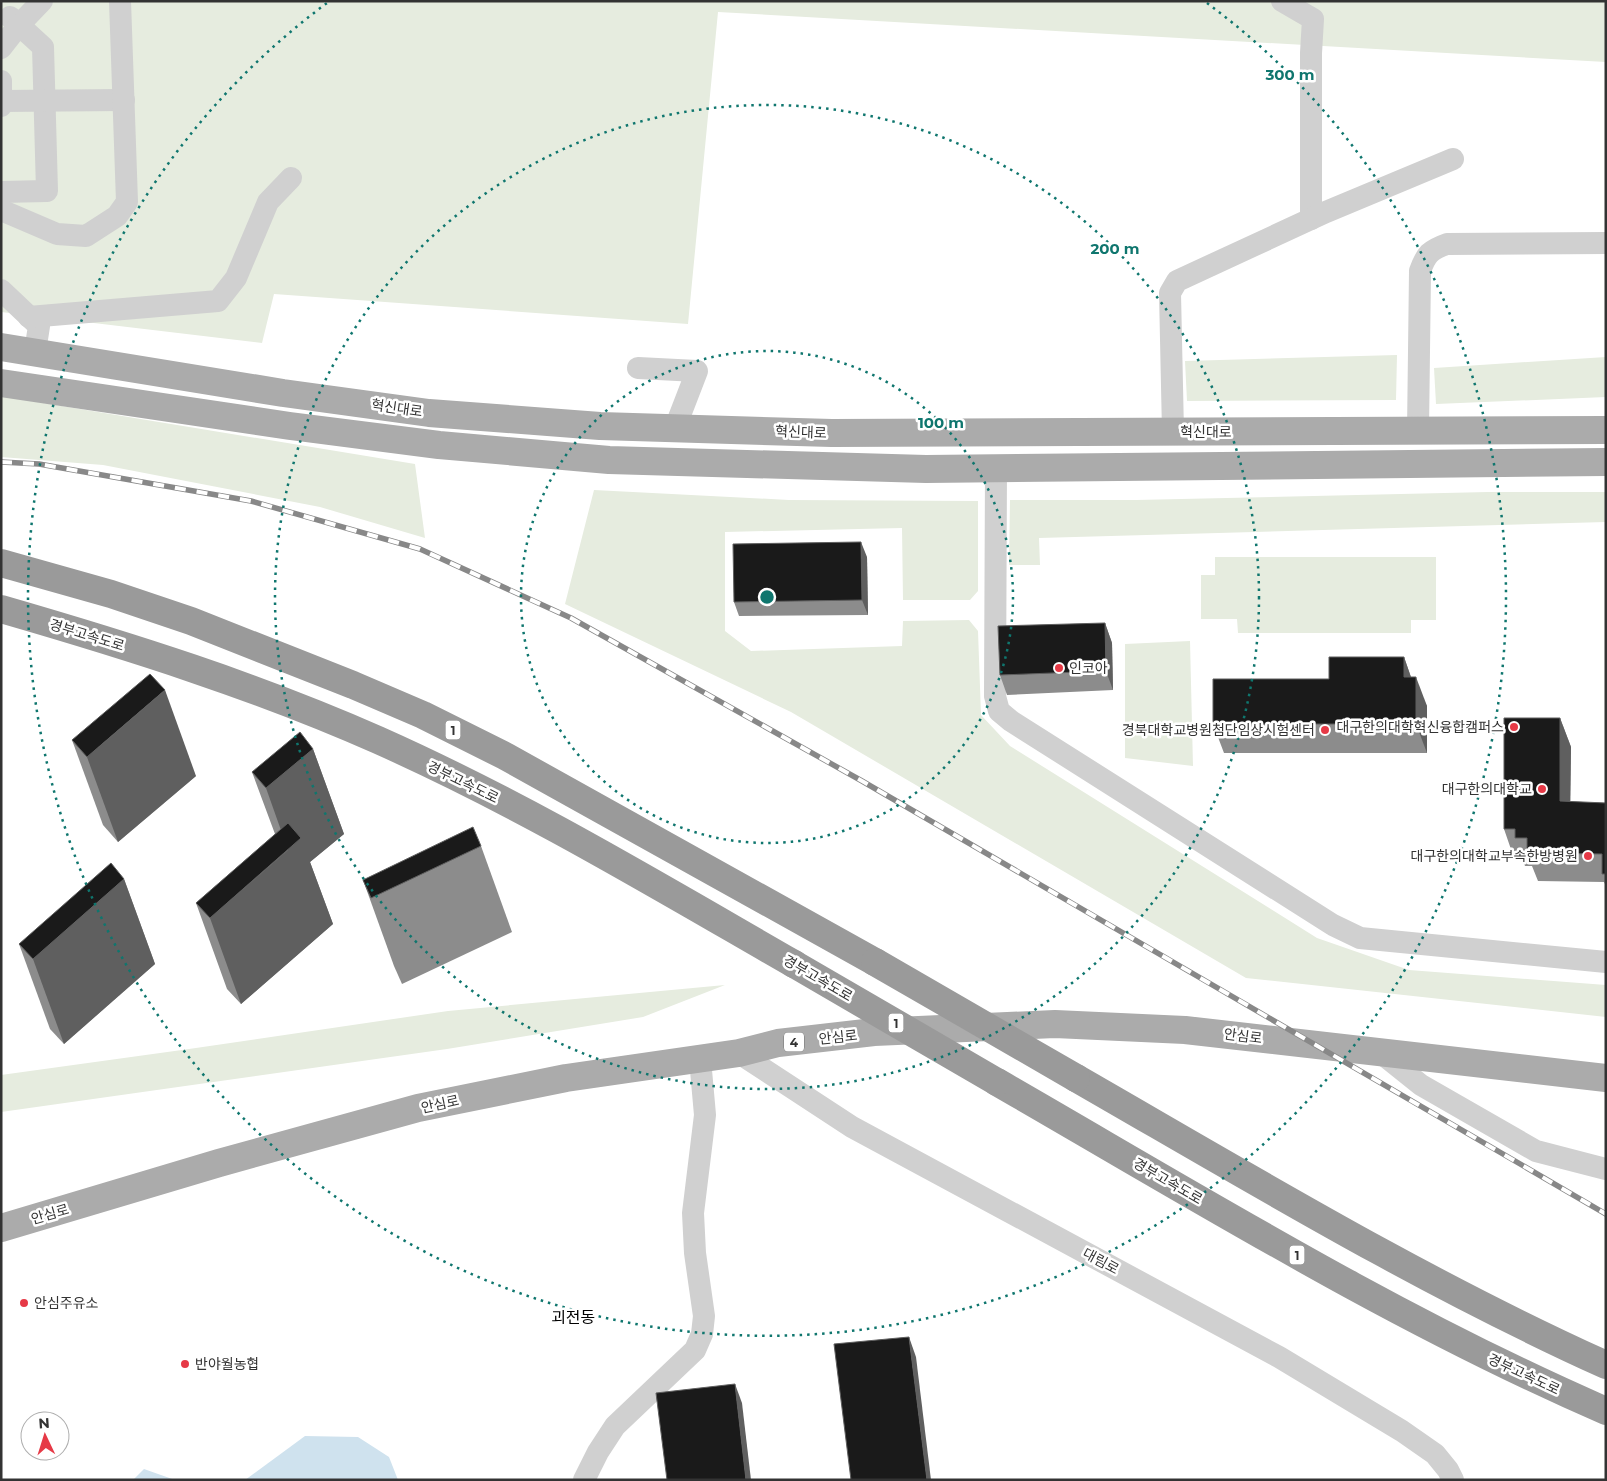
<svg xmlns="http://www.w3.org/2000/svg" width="1607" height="1481" viewBox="0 0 1607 1481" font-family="Montserrat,'Noto Sans KR',sans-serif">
	<rect width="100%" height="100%" fill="#fff"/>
	<g fill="#e6ecdf">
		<path d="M1,1H1606V62L718,12L688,324L274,294L262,343L1,312Z"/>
		<path d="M1397,355L1396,400L1187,401L1185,361Z"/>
		<path d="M1606,357V397L1436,404L1434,368Z"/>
		<path d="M1,396L415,464L425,538L320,507L103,465L1,457Z"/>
		<path d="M594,490L789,500L978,501V591L970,600H903L902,528L725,532V631L751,651L902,646L903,621L969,620L978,631L981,715L1010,746L1317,938L1409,970L1606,985V1017L1246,978L791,712L565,604Z"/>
		<path d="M1488,492H1606V522L1039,538L1040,565H1009L1010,500H1136Z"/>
		<path d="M1215,557H1436V620H1411V633H1238L1237,619H1201V575H1215Z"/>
		<path d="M1190,641L1193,766L1125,758V644Z"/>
		<path d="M725,985L643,1017L447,1049L1,1112V1075L189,1049L448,1011Z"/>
	</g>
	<g fill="#cfe2ee">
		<path d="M305,1436L358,1437L389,1457L398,1480H245Z"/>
		<path d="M144,1469L175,1480H133Z"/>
	</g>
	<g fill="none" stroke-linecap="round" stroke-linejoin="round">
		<g stroke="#d0d0d0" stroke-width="22">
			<path d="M1282,1L1313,19L1311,53V219"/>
			<path d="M10,17L19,25L42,1"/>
			<path d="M1,48L19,25L43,47L47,191L1,192"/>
			<path d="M1,81V106"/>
			<path d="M2,101L124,100"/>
			<path d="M1,210L57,234L86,236L117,216L127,202L120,1"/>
			<path d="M1,290L39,326L35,352"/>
			<path d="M29,317L218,301L236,278L268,202L291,178"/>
			<path d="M638,368L697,371L675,428"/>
			<path d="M1418,431L1420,271C1426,254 1430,250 1447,244L1606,243"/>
			<path d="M1173,432L1170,293L1177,281L1326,212L1453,159"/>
			<path d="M996,468L995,696L999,711L1011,721L1333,925L1360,938L1606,962"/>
			<path d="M739,1053L852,1127L1279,1357L1402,1431L1435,1454L1448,1470L1453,1480"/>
			<path d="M1381,1053L1421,1085L1536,1151L1606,1169"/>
			<path d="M584,1480L598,1452L615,1426L695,1350L702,1334L704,1316L695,1253L693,1213L705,1115L700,1059"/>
		</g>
		<g stroke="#ababab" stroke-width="28">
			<path d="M1,347L283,393L429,413L600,426L832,433L1606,430"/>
			<path d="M1,383L290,426L439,445L609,460L926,469L1606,462"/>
			<path d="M1,1228L219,1163L418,1108L566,1078L739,1053L778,1043L874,1032L1055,1024L1185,1030L1606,1078"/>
		</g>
		<g stroke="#9a9a9a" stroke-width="28">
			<path d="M1,563L111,594L191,621L353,685L423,715L505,756L875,962"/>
			<path d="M1,609C129,646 256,686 378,740C522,804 658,886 794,964"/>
			<path d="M1076,1078C1250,1178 1422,1282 1606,1365"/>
			<path d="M997,1082C1197,1197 1394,1319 1606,1411"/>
		</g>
		<g stroke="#888" stroke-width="5.5">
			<path id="rail" d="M1,462L39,464L251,501L420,549L571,618L862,781L1606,1214"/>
		</g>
		<use href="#rail" stroke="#fff" stroke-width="4" stroke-dasharray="11" stroke-linecap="butt"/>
		<g stroke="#9a9a9a" stroke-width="28">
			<path d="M875,962L1076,1078"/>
			<path d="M794,964L997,1082"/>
		</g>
	</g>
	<g fill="#8c8c8c">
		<path d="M867,557L868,615L739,616L734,602Z"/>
		<path d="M1105,623L1112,643L1113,690L1007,695L1000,675Z"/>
		<path d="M1404,657L1411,677L1427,706V753H1224L1213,724L1329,679Z"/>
		<path d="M1560,718L1571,747L1570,802L1606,803V886L1604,882L1538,881L1532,866H1525L1522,858H1514L1504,829Z"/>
		<path d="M72,740L196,776L118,842L103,825Z"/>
		<path d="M313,749L344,834L310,862L333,924L241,1004L227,989L196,903L275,834L252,772Z"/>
		<path d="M481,846L512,932L402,984L394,966L363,880Z"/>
		<path d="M124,879L155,964L64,1044L50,1029L19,944Z"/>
	</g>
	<g fill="#5f5f5f">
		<path d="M861,542L867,557L868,615L862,600Z"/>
		<path d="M1105,623L1112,643L1113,690L1106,671Z"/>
		<path d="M1404,657L1414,686L1404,677Z"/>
		<path d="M1416,677L1427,706V753L1416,724Z"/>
		<path d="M165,690L196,776L118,842L87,757Z"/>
		<path d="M1560,718L1571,747L1570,830L1560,801Z"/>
		<path d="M313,749L344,834L310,862L333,924L241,1004L210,918L288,850L266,788Z"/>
		<path d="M124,879L155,964L64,1044L33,959Z"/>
		<path d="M909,1337L916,1357L931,1480H927Z"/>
		<path d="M735,1384L742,1403L751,1480H746Z"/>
	</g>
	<g fill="#1a1a1a" stroke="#5f5f5f">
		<path d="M861,542L862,600L734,602L733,544Z"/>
		<path d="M1105,623L1106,671L1000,675L998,626Z"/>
		<path d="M1329,657H1404V677H1416V724H1213V679H1329Z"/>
		<path d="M150,674L165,690L87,757L72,740Z"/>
		<path d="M1504,718H1560V801L1606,803V874H1602V854L1527,853V838H1515V829H1504Z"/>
		<path d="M300,732L313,749L266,788L252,772Z"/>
		<path d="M288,823L301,838L210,918L196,903Z"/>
		<path d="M473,827L481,846L371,898L363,880Z"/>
		<path d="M111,863L124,879L33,959L19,944Z"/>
		<path d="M909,1337L927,1480H851L834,1344Z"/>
		<path d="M735,1384L746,1480H667L656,1393Z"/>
	</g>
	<g fill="none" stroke="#0f766e" stroke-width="2.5" stroke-dasharray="2.5 5">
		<circle cx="767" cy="597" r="246"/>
		<circle cx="767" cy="597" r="492"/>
		<path d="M1207 3A739 739 0 1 1 327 3"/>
	</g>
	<g fill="#e63946" stroke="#fff" stroke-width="2">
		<circle cx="1059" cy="668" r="5"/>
		<circle cx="1514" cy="727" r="5"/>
		<circle cx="1325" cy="730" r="5"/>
		<circle cx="1542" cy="789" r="5"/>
		<circle cx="1588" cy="856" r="5"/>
		<circle cx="24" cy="1303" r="5"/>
		<circle cx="185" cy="1364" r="5"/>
	</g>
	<g text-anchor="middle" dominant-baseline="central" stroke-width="5" stroke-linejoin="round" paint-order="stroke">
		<g fill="#fff" stroke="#707070" stroke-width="1">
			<rect x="445.5" y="720.5" width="15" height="19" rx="4"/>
			<rect x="888.5" y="1013.5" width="15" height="19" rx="4"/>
			<rect x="784" y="1032.5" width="20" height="19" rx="4"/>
			<rect x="1289.5" y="1245.5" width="15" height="19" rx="4"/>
		</g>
		<g font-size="12" font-weight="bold" fill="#333">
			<text x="453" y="730">1</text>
			<text x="896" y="1023">1</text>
			<text x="794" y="1042">4</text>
			<text x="1297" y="1255">1</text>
		</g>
		<g font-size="14" fill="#333" stroke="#fff">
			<text transform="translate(397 408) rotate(8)">혁신대로</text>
			<text transform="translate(801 432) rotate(2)">혁신대로</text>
			<text x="1206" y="432">혁신대로</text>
			<text transform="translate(87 635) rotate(17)">경부고속도로</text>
			<text transform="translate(463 782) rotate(26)">경부고속도로</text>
			<text transform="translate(818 978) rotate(30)">경부고속도로</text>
			<text transform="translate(1243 1036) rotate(7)">안심로</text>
			<text transform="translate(838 1037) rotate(-6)">안심로</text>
			<text transform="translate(440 1104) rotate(-12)">안심로</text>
			<text transform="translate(1168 1181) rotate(30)">경부고속도로</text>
			<text transform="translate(50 1214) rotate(-16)">안심로</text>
			<text transform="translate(1101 1261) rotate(28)">대림로</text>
			<text transform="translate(1524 1374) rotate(25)">경부고속도로</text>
		</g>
		<g font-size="14" fill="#333" stroke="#fff" text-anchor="end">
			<text x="1069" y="668" text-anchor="start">인코아</text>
			<text x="1504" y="727">대구한의대학혁신융합캠퍼스</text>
			<text x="1315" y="730">경북대학교병원첨단임상시험센터</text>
			<text x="1532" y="789">대구한의대학교</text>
			<text x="1578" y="856">대구한의대학교부속한방병원</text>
			<text x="34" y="1303" text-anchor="start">안심주유소</text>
			<text x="195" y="1364" text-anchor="start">반야월농협</text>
		</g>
		<g font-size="16" fill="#000" stroke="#fff">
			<text x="573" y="1317">괴전동</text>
		</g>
	</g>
	<circle cx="767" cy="597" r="8" fill="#0f766e" stroke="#fff" stroke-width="2.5"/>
	<g font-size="15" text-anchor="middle" font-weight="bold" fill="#0f766e" stroke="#fff" stroke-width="5" stroke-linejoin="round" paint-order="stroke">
		<text x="1290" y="80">300 m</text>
		<text x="1115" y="254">200 m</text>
		<text x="941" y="428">100 m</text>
	</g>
	<rect width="1607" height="1481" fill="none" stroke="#333333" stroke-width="5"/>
	<g transform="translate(45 1436) rotate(356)"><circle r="24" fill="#ffffff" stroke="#adadad"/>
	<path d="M0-4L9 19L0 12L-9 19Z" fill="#e63946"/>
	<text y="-8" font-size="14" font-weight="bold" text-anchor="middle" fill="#333333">N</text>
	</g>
</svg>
